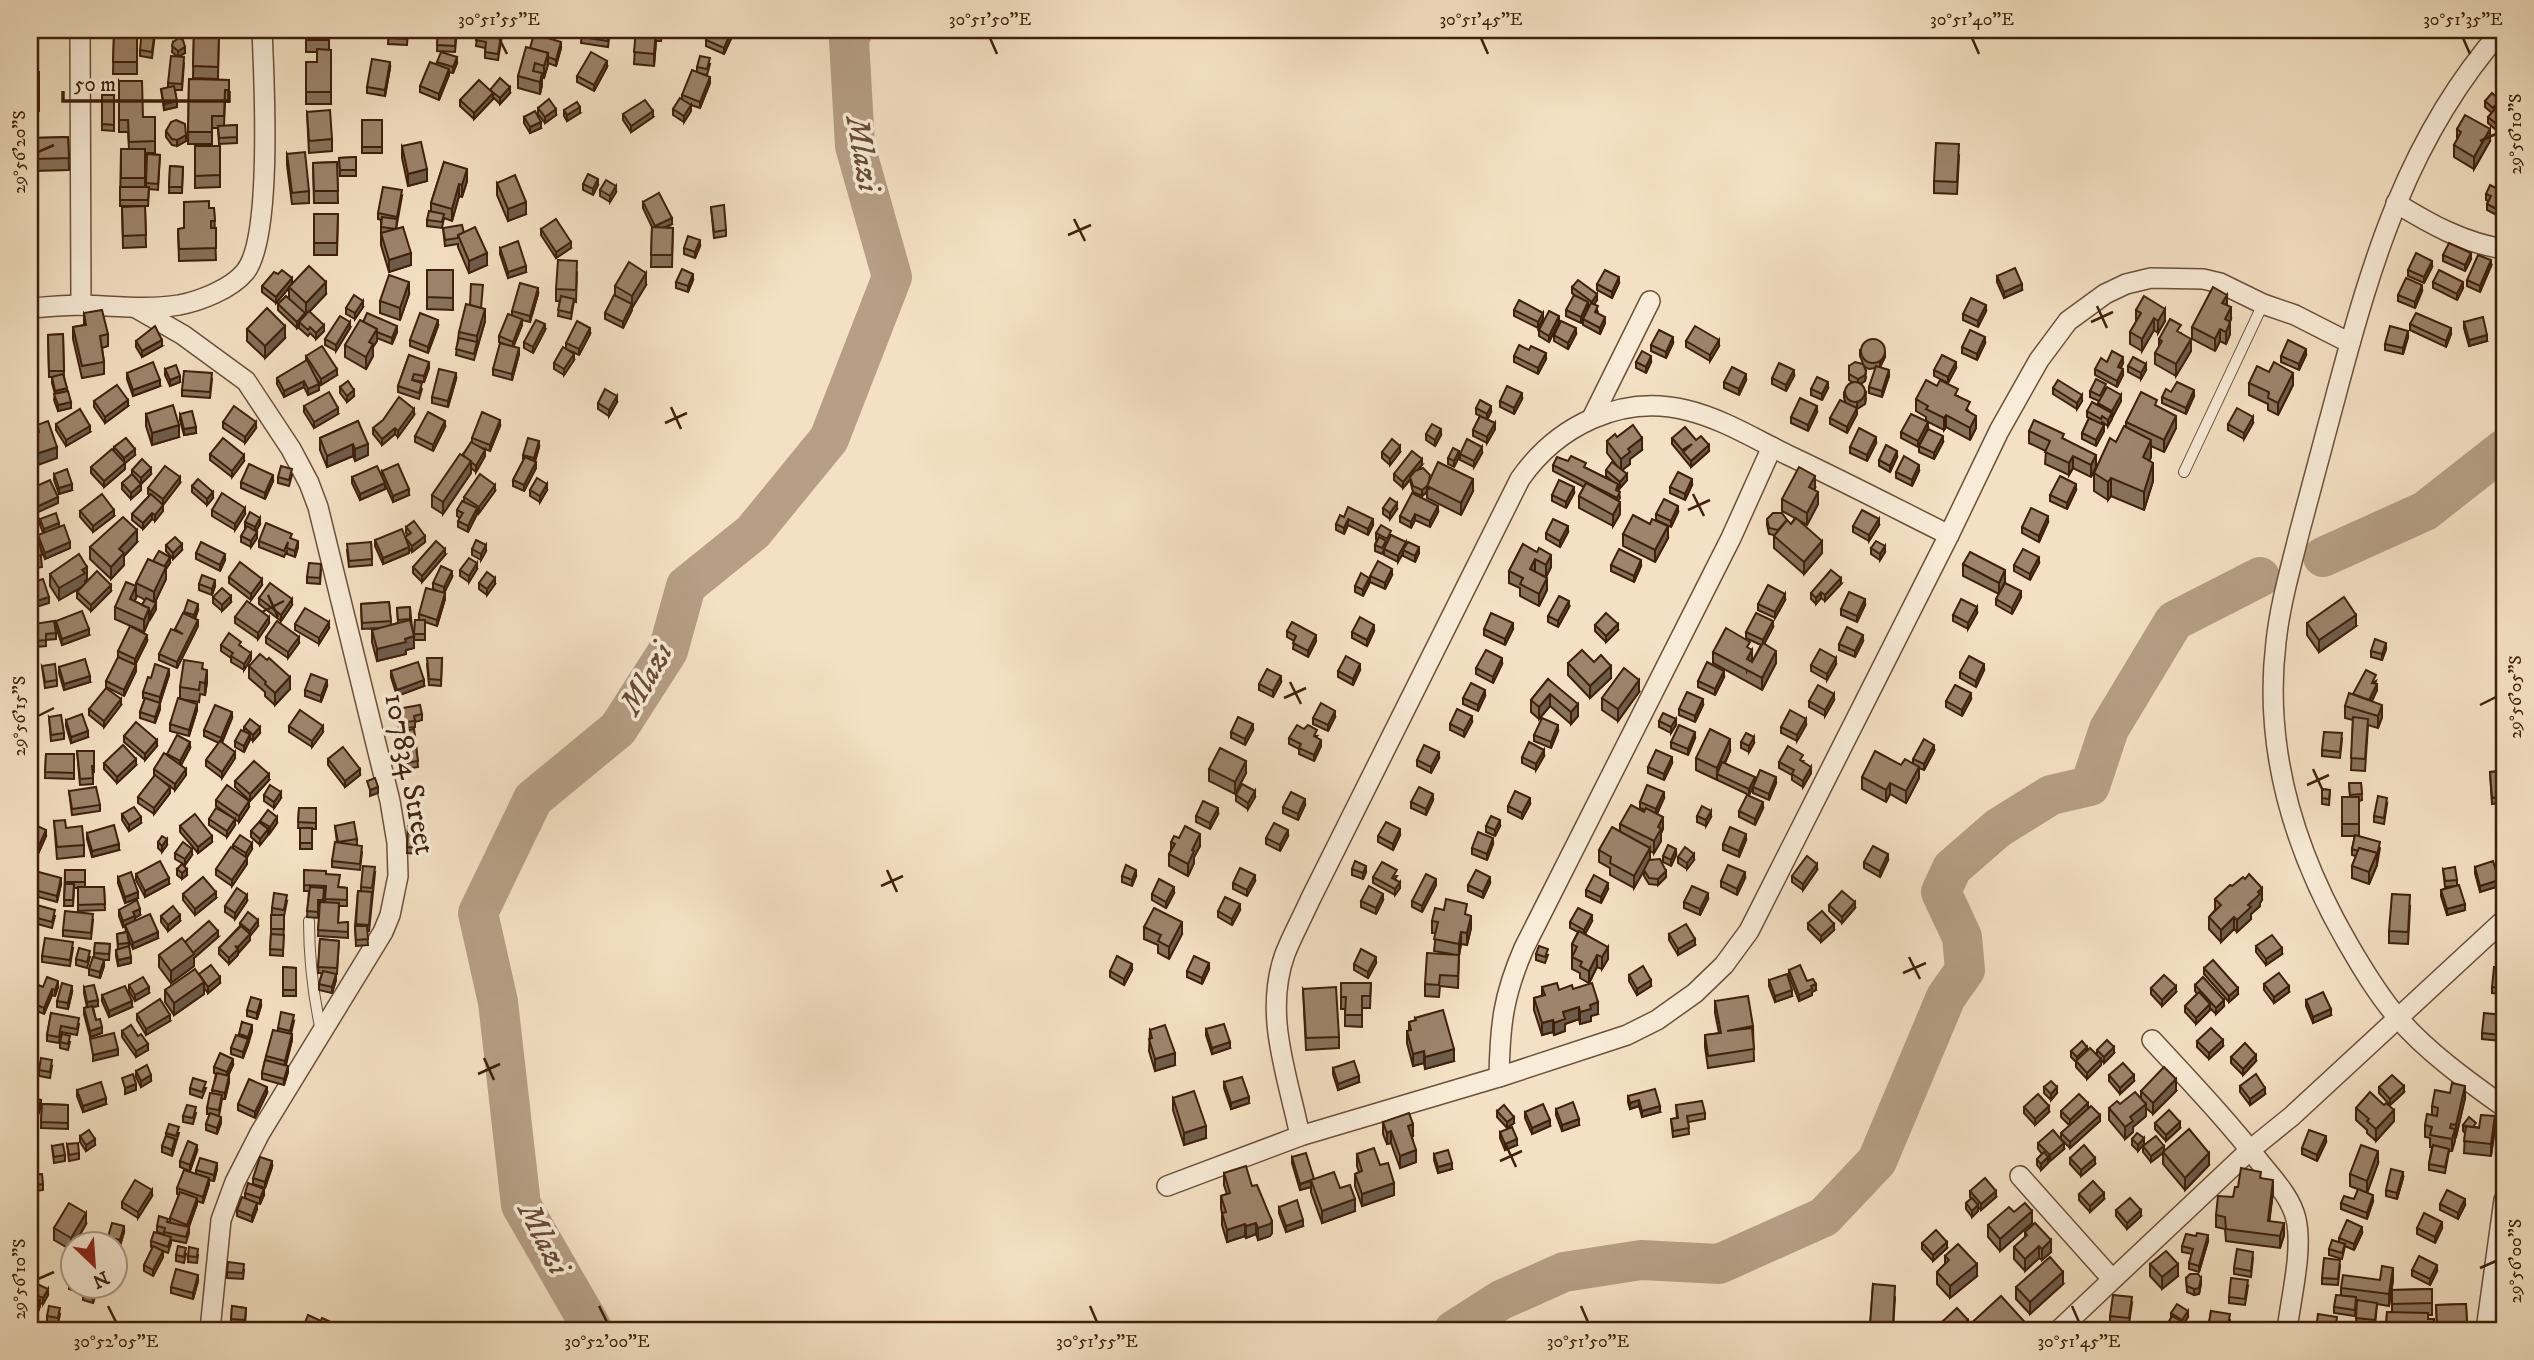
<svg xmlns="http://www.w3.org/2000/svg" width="2534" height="1360" viewBox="0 0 2534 1360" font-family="'IM FELL DW Pica',serif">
	<rect width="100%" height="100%" fill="#f4e1c3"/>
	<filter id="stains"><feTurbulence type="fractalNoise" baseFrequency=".00286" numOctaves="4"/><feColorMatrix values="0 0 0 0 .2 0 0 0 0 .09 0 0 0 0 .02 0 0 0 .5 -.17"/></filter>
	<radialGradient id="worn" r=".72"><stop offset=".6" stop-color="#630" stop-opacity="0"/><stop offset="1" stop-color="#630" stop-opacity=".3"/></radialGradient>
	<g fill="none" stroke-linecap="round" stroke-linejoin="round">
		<g stroke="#b69f85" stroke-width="40">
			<path d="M2323,557L2425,511L2504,449"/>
			<path d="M593,1330L521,1205L498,1002L478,913L533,799L618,729L668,651L686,586L753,532L829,439L892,277L855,146L849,40L853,30"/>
			<path d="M1454,1330L1501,1300L1564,1272L1641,1260L1719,1264L1824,1217L1877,1161L1946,997L1965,970L1962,937L1941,892L1952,868L1998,828L2051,795L2090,786L2109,729L2174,621L2260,577"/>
		</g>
		<g stroke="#6c503a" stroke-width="12">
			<g id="service">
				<path d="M2184,472L2263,304"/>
				<path d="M309,921C309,959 313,994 321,1031"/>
			</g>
		</g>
		<g stroke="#6c503a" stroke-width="22">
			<g id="minor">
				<path d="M80,30L81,305"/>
				<path d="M2502,30C2408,137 2372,260 2336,395C2324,440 2312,485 2300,530C2291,567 2280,604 2276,642C2263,750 2294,850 2347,942C2362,968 2378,995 2398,1018C2427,1052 2468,1081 2504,1107"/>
				<path d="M2396,203C2430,224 2464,243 2504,249"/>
				<path d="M30,308C47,307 65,305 83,305C115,306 147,310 179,305C200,301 231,289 245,272C273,238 264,78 262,30"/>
				<path d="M136,308L183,335L246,381L291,449L309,483L318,507L390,801L397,843L398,876L390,915L383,932L260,1133L235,1182L221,1220L210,1330"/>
				<path d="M1592,418L1650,301"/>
				<path d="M2152,1040C2190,1081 2228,1121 2262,1165C2275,1181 2291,1198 2296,1219C2303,1251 2291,1297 2287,1330"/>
				<path d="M1499,1077C1500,1025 1503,996 1524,948L1731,538L1772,447"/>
				<path d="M1300,1136C1288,1076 1263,1015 1285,954C1292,936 1302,918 1310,900L1520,479C1557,426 1621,394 1686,410C1724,419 1758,441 1792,457C1845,482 1897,509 1949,535"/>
				<path d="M2020,1176L2112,1279"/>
				<path d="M1167,1186L1300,1136L1499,1077L1627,1035L1657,1020L1695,993L1724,965L1749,931L1949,535L1999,431L2039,360L2068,321L2105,294L2126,284L2151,278L2203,279L2220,283L2263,304L2295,315L2350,343"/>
				<path d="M2059,1330L2250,1150L2292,1116L2504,920"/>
				<path d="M2486,1330L2504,1200"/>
			</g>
		</g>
		<use href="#service" stroke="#f8ecd8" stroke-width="10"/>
		<use href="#minor" stroke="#f8ecd8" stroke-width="19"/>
	</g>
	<g fill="#87725c" stroke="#3f200c" stroke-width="2" fill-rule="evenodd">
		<path d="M30,30H35L36,63H30Z"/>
		<path d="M194,30H219L218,79L193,78Z"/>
		<path d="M306,30H329V50H331V104H306V62H317V52H306Z"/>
		<path d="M389,30H408L407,45L388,44Z"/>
		<path d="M438,30H457L455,52L437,51Z"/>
		<path d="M475,30H503L498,60L485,58V48L476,46L478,30Z"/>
		<path d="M582,30H610L608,47L581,43Z"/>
		<path d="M636,30H662L661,41H656L654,66L634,64Z"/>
		<path d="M711,30H735L724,54L706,46V40Z"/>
		<path d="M114,34H137V74H113Z"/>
		<path d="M155,34L152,58L140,56V50Z"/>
		<path d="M173,42L185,53L178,57L184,63L182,90H175L177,107L164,110L161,89L168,88V83L178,57L172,52Z"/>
		<path d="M530,48H561L556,66L548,63L544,78L542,77V85L540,94L518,88V76Z"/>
		<path d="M437,62L457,63L453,73L449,72V75L439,100L420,92V86L437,64Z"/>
		<path d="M710,64L707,75L701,74L710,83L700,108L691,105V111L684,122L673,115V109L682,99V95L697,72V67Z"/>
		<path d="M607,67L594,91L577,82V76Z"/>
		<path d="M390,68L385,96L367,93V87Z"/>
		<rect x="30" y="72" width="9" height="39"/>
		<path d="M189,79L229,80V102H225L224,126L237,125V143L219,144L218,128H212V144H188Z"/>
		<path d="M119,81L143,117H155V153H145V187H146L147,154L160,155L158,190L149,189L148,206H120L121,149H129L128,132H119Z"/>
		<path d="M490,90L510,93L500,104L493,97V99L474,119L460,106V100L490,91Z"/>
		<path d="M102,95H114V131L102,130Z"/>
		<path d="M2485,101L2500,103L2504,105L2502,135L2488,123V117L2492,113L2485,107Z"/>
		<path d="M538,108L556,115L545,123L538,114Z"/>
		<path d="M564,110L580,113L567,121L564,116Z"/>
		<path d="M307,112L332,139V151L309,153Z"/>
		<path d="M623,114L653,117L631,132L623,120Z"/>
		<path d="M524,117L541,128L530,133L524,123Z"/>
		<rect x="362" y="120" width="20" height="33"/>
		<path d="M30,123L32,138L68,137L69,170L34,171V164H30Z"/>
		<path d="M2457,129L2490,141L2474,169L2454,157V145L2457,140Z"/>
		<path d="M166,131L186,141L177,146L172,145L166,137Z"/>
		<path d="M195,146H220V187L195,188Z"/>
		<path d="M402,146L427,181L408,186L402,158Z"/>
		<path d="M287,154L309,191V203L292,204L287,165Z"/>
		<path d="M1959,156L1957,194L1934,193V181Z"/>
		<path d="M356,157V176H340L339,158Z"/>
		<path d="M337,162L338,203H314L313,163Z"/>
		<path d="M444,162L467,181L462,197L459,196L452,221L444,218L442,228L427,226V220L431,212V203Z"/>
		<path d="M170,166L183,167L182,193H169Z"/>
		<rect x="30" y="172" width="7" height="41"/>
		<path d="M497,183L526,214L508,221L497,195Z"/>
		<path d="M583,184L598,185L593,195L583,190Z"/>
		<path d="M600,190L616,192L610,202L600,196Z"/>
		<path d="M2504,192V219L2487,210V204L2488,201L2486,200V194Z"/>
		<path d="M402,196L396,229L411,265L389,272L381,245V220L378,219V213Z"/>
		<path d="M643,202L672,224L666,227L673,228L672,267H651L652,227L643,208Z"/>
		<path d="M145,206L146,247L123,248L122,207Z"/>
		<path d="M711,207L726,230V236L714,238Z"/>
		<path d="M209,208H214L216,260L179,261L178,229L184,228Z"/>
		<path d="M314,214H338L337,255H314Z"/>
		<rect x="30" y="220" width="8" height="36"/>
		<path d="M443,228L464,233L487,265L469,273L458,247V244L445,246Z"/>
		<path d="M541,229L571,248L556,258L541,235Z"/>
		<path d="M700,246L695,258L684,254V248Z"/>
		<path d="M500,248L526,272L508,278L500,254Z"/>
		<path d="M2443,255L2471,259L2465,271L2443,261Z"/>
		<path d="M2491,266L2480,292L2467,286V280Z"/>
		<path d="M2432,267L2424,283L2408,276V270Z"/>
		<path d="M427,270H453V310L427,309Z"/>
		<path d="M577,273L576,302L574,301L571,319L558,316L560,301H556V289Z"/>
		<path d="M1997,276L2022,290L2004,298L1997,282Z"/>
		<path d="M693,280L688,292L676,288V282Z"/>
		<path d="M2433,282L2463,288L2457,300L2433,288Z"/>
		<path d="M1619,283L1612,298L1597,290V284Z"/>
		<path d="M292,284L326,294L309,312L324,331L316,339L310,333L308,336L299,328V326L297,328L278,310V304L289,298V288L276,303L262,292V286Z"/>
		<path d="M646,285L632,308V310L623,328L605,319V313L615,295V286Z"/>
		<path d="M1572,287L1597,300L1594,304L1598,312L1597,313L1605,323L1600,334L1583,325V320L1581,323L1566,316V310L1575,296L1572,293Z"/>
		<path d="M2422,291L2415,308L2398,301V295Z"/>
		<path d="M409,294L400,320L380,313V301Z"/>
		<path d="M538,294L530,322L522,320V325L513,346L519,354L512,380L493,375V369L504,344L499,342V336L512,315V311Z"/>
		<path d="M363,307L355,319L346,314V308Z"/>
		<path d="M481,308L485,321L474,360L456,355L459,332Z"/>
		<path d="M1514,310L1543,319L1538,328L1514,316Z"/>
		<path d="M2136,310L2165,321L2158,333L2154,330L2142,351L2130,344V332L2136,322Z"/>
		<path d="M1986,311L1978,327L1963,320V314Z"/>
		<path d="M84,313L108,334V346L102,348L104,362V374L82,378L73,339V327L84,325Z"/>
		<path d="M2231,319L2230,322V334L2226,344L2220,341L2215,351L2192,339V327Z"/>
		<path d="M363,322L397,332L392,344L377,338V341L373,347V356L366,369L345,357V345Z"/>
		<path d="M1559,322L1549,342L1539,336V330Z"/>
		<path d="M2464,322L2487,341L2469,346L2464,328Z"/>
		<path d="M2410,324L2451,334L2446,347L2410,330Z"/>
		<path d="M438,326L428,353L410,346V340Z"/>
		<path d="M350,328L336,351L325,345V339Z"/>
		<path d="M247,329L285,338L265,358L247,341Z"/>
		<path d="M545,330L533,353L524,348V342Z"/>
		<path d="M2181,333L2191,351L2176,376L2155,364V353L2159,347V339Z"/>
		<path d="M63,334L64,377L71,408L58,411L54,400L55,394L52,383V377H49L48,335Z"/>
		<path d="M590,334L579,355L566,349V343Z"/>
		<path d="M1576,334L1568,349L1554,341V335Z"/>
		<path d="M2408,337L2403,354L2385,350V344Z"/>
		<path d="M136,341L162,346L142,357L136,347Z"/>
		<path d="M1686,341L1719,346L1710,361L1686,347Z"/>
		<path d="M1673,343L1666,358L1651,351V345Z"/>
		<path d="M1985,343L1977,360L1962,353V347Z"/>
		<path d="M1860,350L1885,357L1880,367L1889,376L1882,397L1869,393V387L1876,368L1869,369L1864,366L1860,356Z"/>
		<path d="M30,351L32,374V386H30Z"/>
		<path d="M409,355L429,368L424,382L414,380L422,389L419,399L398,392V386Z"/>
		<path d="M2306,355L2299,370L2281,362V356Z"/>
		<path d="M306,356L337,375L321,385L316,378L319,390L308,395L304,387L284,397L277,384V378L306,361Z"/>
		<path d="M1514,356L1546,359L1538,374L1514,362Z"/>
		<path d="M574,360L564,375L554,369V363Z"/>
		<path d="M1636,362H1651L1646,373L1636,368Z"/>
		<path d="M2107,362L2123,363L2121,368L2123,375L2117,387L2095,375V369Z"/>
		<path d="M1849,366L1866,377L1865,381L1861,384L1866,399L1865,404L1857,409V414L1847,433L1830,424V418L1846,403L1844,398V392L1852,382L1849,380Z"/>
		<path d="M2128,366L2146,370L2141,379L2128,372Z"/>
		<path d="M1956,368L1948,383L1934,376V370Z"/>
		<path d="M165,369L180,382L170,386L165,375Z"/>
		<path d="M2269,372L2293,385L2278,415L2268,410V404L2249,395V383Z"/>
		<path d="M127,373L160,386L133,396L127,379Z"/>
		<path d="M1794,376L1786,391L1772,384V378Z"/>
		<path d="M212,379L210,398L182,396V390Z"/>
		<path d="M456,379L448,407L432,403V397Z"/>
		<path d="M1746,380L1739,395L1724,388V382Z"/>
		<path d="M340,387L354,396L347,402L340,393Z"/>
		<path d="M1828,388L1822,400L1811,395V389Z"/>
		<path d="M2053,388L2082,401L2077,409L2053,394Z"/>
		<path d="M2106,388L2121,401L2108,426L2102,422L2101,424L2104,431L2096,446L2082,439V433L2089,418L2087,417V411L2098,405L2099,401L2090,397V391Z"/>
		<path d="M2171,392L2194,396L2186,414L2162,403V397Z"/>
		<path d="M1958,396L1970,413L1976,428L1970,440L1946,427L1944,430L1926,421V417L1916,411V399Z"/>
		<path d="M1522,399L1514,414L1500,407V401Z"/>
		<path d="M94,401L128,406L105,423L94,407Z"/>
		<path d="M617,402L609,416L598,409V403Z"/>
		<path d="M304,406L338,414L314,428L304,412Z"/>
		<path d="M30,407L37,414L35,432L30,431Z"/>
		<path d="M2157,407L2176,428L2164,452L2151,446V457L2149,461L2153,481L2144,510L2111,496L2108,500L2094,491V473L2126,427V422Z"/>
		<path d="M1476,408L1491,412L1487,419L1495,429L1487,443L1473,436V430L1480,416L1476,414Z"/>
		<path d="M1817,412L1808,431L1791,423V417Z"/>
		<path d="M146,414L179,437L152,445L146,426Z"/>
		<path d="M180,414L196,433L184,435L180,420Z"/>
		<path d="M414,415L398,437L395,434L382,445L373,434V428Z"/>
		<path d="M358,421L368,455L355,461L353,456L327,467L320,450V438Z"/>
		<path d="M223,422L256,428L245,443L223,428Z"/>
		<path d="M2253,423L2244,439L2228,430V424Z"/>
		<path d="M56,424L90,432L66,446L56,430Z"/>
		<path d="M500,426L490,451L482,448L485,456L476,472L471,468V473L443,514L432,507V495L472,442V438Z"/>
		<path d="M445,427L433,451L415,442V436Z"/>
		<path d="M1928,428L1918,447L1901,438V432Z"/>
		<path d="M2029,431L2064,439L2096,467L2091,477L2073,468L2069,475L2045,464L2046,451L2029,443Z"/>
		<path d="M1426,434L1441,435L1435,446L1426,440Z"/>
		<path d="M1617,437L1642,450L1630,459V464L1622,470L1627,480L1620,488L1618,486L1620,498L1618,501L1620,514L1613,526L1579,508V496L1584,487L1553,471V465L1586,468L1612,481L1606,476V470L1617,466L1607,453V441Z"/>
		<path d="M1672,438L1696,440L1709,451L1691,467L1672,444Z"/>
		<path d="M1943,442L1934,459L1919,452V446Z"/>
		<path d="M1876,443L1867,461L1850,453V447Z"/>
		<path d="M114,447L135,455L125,463V469L104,487L91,473V467L114,452Z"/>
		<path d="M539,447L535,462L536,468L524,491L513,486V480L523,461V455Z"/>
		<path d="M1382,452H1400L1390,465L1382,458Z"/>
		<path d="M1482,453L1474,467L1460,460V454Z"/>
		<path d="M210,454L244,461L232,477L210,460Z"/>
		<path d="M1459,457L1454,467L1448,464V458Z"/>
		<path d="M1897,457L1890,472L1879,466V460Z"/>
		<path d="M1422,465L1418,470L1430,479L1473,491L1461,515L1427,498V492L1422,496L1413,492L1410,480L1403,488L1394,480V474Z"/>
		<path d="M132,470L151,474L141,484V490L131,499L122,489V483L132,475Z"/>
		<path d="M382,471L409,495L393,502L382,477Z"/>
		<path d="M1919,471L1912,486L1896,478V472Z"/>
		<path d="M54,474L72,490L59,494L54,480Z"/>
		<path d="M292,475L289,486L278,483V477Z"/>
		<path d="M352,477L385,489L360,500L352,483Z"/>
		<path d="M273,481L265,499L241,488V482Z"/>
		<path d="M180,483L163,505V511L155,521L152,519L143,529L132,520V514L150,495L148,494V488Z"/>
		<path d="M1692,485L1685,500L1670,493V487Z"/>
		<path d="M192,486L213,498L207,505L192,492Z"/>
		<path d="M1815,488L1814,490L1818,504L1807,525L1796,519L1822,553L1804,574L1774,548V535L1769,534L1767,525V519L1791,524L1795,518L1782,511V499Z"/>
		<path d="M530,490H547L540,502L530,496Z"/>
		<path d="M2076,490L2067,509L2050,501V495Z"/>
		<path d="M495,491L479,513L477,512V514L468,532L458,527V521L460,518L457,516V510L464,502V497Z"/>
		<path d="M1574,493L1566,508L1552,501V495Z"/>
		<path d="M1383,508L1397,509L1390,519L1383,514Z"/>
		<path d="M212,510L245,514L235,530L212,516Z"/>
		<path d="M80,511L114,516L93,532L80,517Z"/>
		<path d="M1438,512L1430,527L1415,520L1411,528L1400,522V516Z"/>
		<path d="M1678,512L1671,527L1656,520V514Z"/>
		<path d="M1344,517L1373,525L1368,535L1348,525L1344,534L1336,530V524Z"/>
		<path d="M40,519L59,527L70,548L45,559L40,547L42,567L30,569V537L38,536L43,533L40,525Z"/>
		<path d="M245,522L260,524L256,531L257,538L251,547L241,542V536L246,528H245Z"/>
		<path d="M2048,522L2039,542L2022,533V527Z"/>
		<path d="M1879,525L1869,541L1853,532V526Z"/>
		<path d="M406,527L425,542L412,552L409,548V553L383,564L375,546V540L405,538L408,535L406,533Z"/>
		<path d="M1568,532L1560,547L1546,539V533Z"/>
		<path d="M1376,533L1391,535L1419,553L1415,562L1403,556V553L1398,562L1384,555V550L1382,554L1375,551V545L1377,539H1376Z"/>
		<path d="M1623,534L1668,538L1655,562L1623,546Z"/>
		<path d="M292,539L298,547L295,557L287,554V550L284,557L259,547V541Z"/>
		<path d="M137,542L124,556V565L111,579L90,559V547Z"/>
		<path d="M371,542L372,565L349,567L347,550Z"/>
		<path d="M1523,544L1551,567L1546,577L1535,572L1547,590L1539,606L1520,596V588L1509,583V571Z"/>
		<path d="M166,545L182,550L173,559L166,551Z"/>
		<path d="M1871,548L1885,552L1880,560L1871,554Z"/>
		<path d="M472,549L486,551L481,560L472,555Z"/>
		<path d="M196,553L225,560L220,571L196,559Z"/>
		<path d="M445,555L422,582L413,573V567Z"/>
		<path d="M153,561L170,563L166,569V579L155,602L156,609L151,618L149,617V620L144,632L115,619V607L136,598L134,601L142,605L145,600L136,595V583Z"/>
		<path d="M2039,563L2030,580L2014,571V565Z"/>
		<path d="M1963,564L2005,582L1999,594L2021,597L2012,614L1996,605V599L1999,594L1963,576Z"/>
		<path d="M1611,565L1641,566L1634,582L1611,571Z"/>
		<path d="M477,569L469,582L460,576V570Z"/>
		<path d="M321,570L320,584L307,583V577Z"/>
		<path d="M50,574L87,579L85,581V584L111,591L91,611L77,598V592L82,587L59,600L50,586Z"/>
		<path d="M1392,575L1385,589L1370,582V576Z"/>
		<path d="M229,577L262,585L251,600L229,583Z"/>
		<path d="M452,577L444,593L445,599L437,626L425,622V640H414L415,620H419V614L443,593L433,589V583Z"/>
		<path d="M479,583L495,584L487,595L479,589Z"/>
		<path d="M199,584L215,586L212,595L199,590Z"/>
		<path d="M1369,584L1363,596L1355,592V586Z"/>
		<path d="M1841,584L1825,601L1821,598L1816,604L1811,599V593Z"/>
		<path d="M213,597L231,602L222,611L213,603Z"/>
		<path d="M259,598L292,605L281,621L259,604Z"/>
		<path d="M1785,600L1775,618L1758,610V604Z"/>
		<path d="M389,602L391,625L398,623L397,608L410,607L414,648L406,650V654L377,661L372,642V630L381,628L362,629L361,604Z"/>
		<path d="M1865,605L1857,622L1841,615V609Z"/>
		<path d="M1569,607L1558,627L1548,622V616Z"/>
		<path d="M198,610L195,619L198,626L177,668L159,660V654L175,631L184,612Z"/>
		<path d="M1977,613L1968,629L1953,621V615Z"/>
		<path d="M235,617L269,623L258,639L235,623Z"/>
		<path d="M56,621L89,635L62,645L56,627Z"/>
		<path d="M2307,623L2356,626L2319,652L2307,635Z"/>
		<path d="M34,624L56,633V639L46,640V646L36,647Z"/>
		<path d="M295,624L329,628L319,644L295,630Z"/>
		<path d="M1595,625L1618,630L1606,642L1595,631Z"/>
		<path d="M1773,627L1764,644L1776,663L1762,690L1713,663V652L1750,649L1752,650V662L1761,645L1746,638V632Z"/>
		<path d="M1484,629H1513L1505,645L1484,635Z"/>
		<path d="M1287,631L1316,641L1308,657L1293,649L1294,641L1287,637Z"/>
		<path d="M1374,631L1367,646L1352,638V632Z"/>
		<path d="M266,637L299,643L288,658L266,643Z"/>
		<path d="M147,641L135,665L136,671L124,696L106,687V681L120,658L118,657V651Z"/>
		<path d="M1863,641L1855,657L1839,650V644Z"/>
		<path d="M221,645L241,646L251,659L244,670L231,662V658L221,651Z"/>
		<path d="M2386,649L2382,660L2371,657V651Z"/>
		<path d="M442,658L441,686L429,685L427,664Z"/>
		<path d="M267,660L290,689L275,705L265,696V692L249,678V666Z"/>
		<path d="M1594,662L1611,678L1590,698L1568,675V663Z"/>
		<path d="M1502,664L1493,683L1476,674V668Z"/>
		<path d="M1836,664L1827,680L1811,671V665Z"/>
		<path d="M42,666L57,680V686L45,688Z"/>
		<path d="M59,667L90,682L64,690L59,673Z"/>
		<path d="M203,669L207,682L205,695L200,694L199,702L180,699L197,710L189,736L170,731V724L180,699V687Z"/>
		<path d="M1360,670L1353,685L1338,677V671Z"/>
		<path d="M1984,670L1976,687L1960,678V672Z"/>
		<path d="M391,671L424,686L397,696L391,677Z"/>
		<path d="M169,675L160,703V709L155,723L140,718V712L145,698H143V692L151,678Z"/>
		<path d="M1724,677L1715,695L1698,687V681Z"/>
		<rect x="30" y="679" width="7" height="25"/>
		<path d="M1548,679L1578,716L1571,724L1550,706L1539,719L1531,712V700Z"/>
		<path d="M2376,681L2375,684L2377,690L2372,701L2382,717L2378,728L2368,725L2365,771L2351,770L2353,720L2345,718V706L2353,694Z"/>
		<path d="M1281,682L1273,697L1259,690V684Z"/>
		<path d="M327,686L321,702L305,696V690Z"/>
		<path d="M1639,692L1618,721L1602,710V698Z"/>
		<path d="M1485,696L1478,711L1463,704V698Z"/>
		<path d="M1971,699L1962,716L1946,707V701Z"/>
		<path d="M1834,700L1825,716L1809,707V701Z"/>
		<path d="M121,705L104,727L89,715V709Z"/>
		<path d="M1703,705L1695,722L1679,715V709Z"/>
		<path d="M397,709L422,714V720L415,722V727L399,729Z"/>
		<path d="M49,717L64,733V739L51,741Z"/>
		<path d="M1335,717L1328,731L1313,724V718Z"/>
		<path d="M232,718L222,743L235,758L222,778L206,766V760L219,743L204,736V730Z"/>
		<path d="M66,720L88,737L71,743L66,726Z"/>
		<path d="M1659,721L1676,725L1671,733L1659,727Z"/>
		<path d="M1472,722L1464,737L1450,730V724Z"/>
		<path d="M1806,725L1797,741L1781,733V727Z"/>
		<path d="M289,726L323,732L312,747L289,732Z"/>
		<path d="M244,727L260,733L253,741L250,738L244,752L235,747V741L244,731Z"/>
		<path d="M1253,730L1245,745L1231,738V732Z"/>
		<path d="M1558,731L1551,748L1534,741V735Z"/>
		<path d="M399,732L416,743L418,767L406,769L404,752H401Z"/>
		<path d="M124,736L157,746L145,760L124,742Z"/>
		<path d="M1317,736L1316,737L1321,746L1314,761L1299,754V749L1289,744V738Z"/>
		<path d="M1695,738L1688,755L1671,748V742Z"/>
		<path d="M2342,739L2340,758L2322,756V750Z"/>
		<path d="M1741,742L1754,743L1749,752L1741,748Z"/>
		<path d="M190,748L181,765L186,775L175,790L167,784L170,793L154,814L138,803V797L155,776L154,775V769L167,756V754Z"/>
		<path d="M77,751H94V772H93V784L80,785Z"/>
		<path d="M1730,751L1725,763L1755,783H1776L1769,800L1753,793V787L1749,795L1696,770V758Z"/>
		<path d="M1934,751L1924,770L1919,768V778L1906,803L1890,794L1886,802L1862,789V777L1913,764V759Z"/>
		<path d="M46,754H74V779L45,778Z"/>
		<path d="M1544,756L1536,770L1522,763V757Z"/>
		<path d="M1439,758L1431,773L1417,766V760Z"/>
		<path d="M328,759L360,775L345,787L328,765Z"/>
		<path d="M1803,761L1802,762L1811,773L1803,787L1792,780V775L1779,768V762Z"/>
		<path d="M104,763L136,765L117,783L104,769Z"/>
		<path d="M1672,763L1664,780L1648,773V767Z"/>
		<path d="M1209,769L1246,773L1235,794L1209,781Z"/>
		<path d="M2501,771L2502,798H2499V803L2492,804L2490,772Z"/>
		<path d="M269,780L250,801L235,787V781Z"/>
		<path d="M2349,783H2361L2362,800L2359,801V836L2380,848L2377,865L2369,884L2352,878V866L2356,856L2352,855V849L2355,836H2342V797H2350Z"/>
		<path d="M2322,789L2330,790L2329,805L2322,804Z"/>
		<path d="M69,791L100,805V811L72,815Z"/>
		<path d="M264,795L281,798L274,808L264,801Z"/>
		<path d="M1236,795L1255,797L1248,809L1236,801Z"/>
		<path d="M1664,798L1657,814L1663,829L1661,833V841L1654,853L1650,851V860L1666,877L1658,885L1649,884L1644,876V870L1634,888L1610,875V868L1599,862V850L1620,832V824L1644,812L1645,810L1640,808V802Z"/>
		<path d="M216,800L249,807L239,822L216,806Z"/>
		<path d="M1433,800L1426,815L1411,808V802Z"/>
		<path d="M1530,804L1522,819L1508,812V806Z"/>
		<path d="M2387,804L2384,824L2374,822V816Z"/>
		<path d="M1305,805L1298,820L1283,813V807Z"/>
		<path d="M299,808H316V829H312V849H300V828H298Z"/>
		<path d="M1763,808L1755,825L1739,817V811Z"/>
		<path d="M122,814L141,823L129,831L122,820Z"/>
		<path d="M1218,814L1210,829L1196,822V816Z"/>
		<path d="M1697,816L1711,817L1706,826L1697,822Z"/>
		<path d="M209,819L235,825L227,837L209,825Z"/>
		<path d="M54,821L66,828L84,845V856L57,859Z"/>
		<path d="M260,821L277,823L270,833L268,832V835L260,845L251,837V831L260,823Z"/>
		<path d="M180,826L212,842L198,853L180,832Z"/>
		<path d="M335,826L357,839V845L362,852L360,870L332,867V861L337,843Z"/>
		<path d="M408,826L421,827L420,854L407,853Z"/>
		<path d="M1486,826H1500L1495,836L1486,832Z"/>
		<path d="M87,833L119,850L92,857L87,839Z"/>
		<path d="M1400,835L1393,850L1378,842V836Z"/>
		<path d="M46,836L37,856L30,853V837Z"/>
		<path d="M1288,836L1280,851L1266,844V838Z"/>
		<path d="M1179,838L1200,846L1194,857V863L1188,876L1169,866V854L1171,850V842Z"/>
		<path d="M1746,840L1739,857L1723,850V844Z"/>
		<path d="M158,842L167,845L162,852L158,848Z"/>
		<path d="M1493,844L1487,860L1472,854V848Z"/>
		<path d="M233,845L252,849L247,857V864L232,886L216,875V869L233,848Z"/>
		<path d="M175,853L192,855L185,865L175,859Z"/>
		<path d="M1676,855L1671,866L1663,862V856Z"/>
		<path d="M1678,857L1694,860L1687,869L1678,863Z"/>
		<path d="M1888,860L1880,877L1864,868V862Z"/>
		<path d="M2475,867L2499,886L2480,892L2475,873Z"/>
		<path d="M177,869L187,875L182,879L177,875Z"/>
		<path d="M1352,869L1366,872L1363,879L1352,875Z"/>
		<path d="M2443,869L2457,880V885L2465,910L2447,915L2441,896V890L2456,886L2445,887Z"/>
		<path d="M65,870H85V887H104L105,910L78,911V888H74L73,906H64Z"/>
		<path d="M304,870L326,874L339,887L347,888V906H339L338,923L348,922V938L318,936L320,906H318V918L307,917L309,891H304ZM324,892H326L325,902H323Z"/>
		<path d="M1817,870L1803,890L1792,882V876Z"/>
		<path d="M375,873L369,931H367L368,945L356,946L355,926L358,891H361V887Z"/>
		<path d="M136,874L169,884L145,897L136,880Z"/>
		<path d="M1122,876H1136L1132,886L1122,882Z"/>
		<path d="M1397,876L1395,879L1400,888L1395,895L1373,883V877Z"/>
		<path d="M118,877L138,898L125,903L118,883Z"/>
		<path d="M1745,878L1737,895L1721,887V881Z"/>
		<path d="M1255,881L1247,896L1233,889V883Z"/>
		<path d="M1490,883L1483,898L1468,891V885Z"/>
		<path d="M61,884L57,902L31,895V889Z"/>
		<path d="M1436,885L1422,912L1412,907V901Z"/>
		<path d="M2232,886L2262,900L2260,903V906L2251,914V919L2237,932L2234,929L2221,942L2209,929V917L2215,910V899Z"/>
		<path d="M1608,889L1601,903L1586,896V890Z"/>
		<path d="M1174,893L1166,908L1152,900V894Z"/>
		<path d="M183,894L216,898L195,915L183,900Z"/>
		<path d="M1708,899L1700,915L1684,908V902Z"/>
		<path d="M1383,900L1376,914L1361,907V901Z"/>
		<path d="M247,901L235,919L225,912V906Z"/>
		<path d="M287,901L284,916L283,956L270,955L272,908Z"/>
		<path d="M1829,905L1855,908L1842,923L1829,911Z"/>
		<path d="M2410,907L2408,944L2389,943V931Z"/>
		<path d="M119,910L140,915L135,918V921L158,938L133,949L128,938L131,963L118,966L116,956V950L118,949L117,934L126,932L125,926L123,927L119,916Z"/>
		<path d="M1240,910L1232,925L1218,917V911Z"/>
		<path d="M1467,915L1471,928L1467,945L1461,944L1459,955L1458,988L1440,986L1439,997L1425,996V984L1451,954L1434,951L1436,933H1432V921Z"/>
		<path d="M30,916H55L52,928L30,922Z"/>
		<path d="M161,916L180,921L168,931L161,922Z"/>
		<path d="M93,920L91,939L63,936V930Z"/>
		<path d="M1592,921L1585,934L1608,959L1602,969L1597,967L1589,983L1580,978V973L1572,969V944L1578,932L1570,928V922Z"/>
		<path d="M240,923L258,926L250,936V940L229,964L219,954V948L240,926Z"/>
		<path d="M1808,923L1834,930L1821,942L1808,929Z"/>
		<path d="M30,927L38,936L33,948L30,946Z"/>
		<path d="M1144,927L1182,934L1169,959L1158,953V945L1144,939Z"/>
		<path d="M1669,934L1695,945L1678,955L1669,940Z"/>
		<path d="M218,937L194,958V966L171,983L159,967V955L185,942Z"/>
		<path d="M320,939L339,941L337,974H335L336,980L332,993L319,990V984L322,973H318Z"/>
		<path d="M95,943L110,944L109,960H102L104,966L100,978L89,975V969L94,957Z"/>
		<path d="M2256,946L2282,954L2266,965L2256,952Z"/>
		<path d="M30,948L38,956L35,968L30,967Z"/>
		<path d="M73,948L70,966L42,962V956Z"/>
		<path d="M1536,954L1548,955L1545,963L1536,960Z"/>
		<path d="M90,957L87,968L76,965V959Z"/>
		<path d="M1376,963L1368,978L1354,970V964Z"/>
		<path d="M283,967L296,968V996H283Z"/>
		<path d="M2204,968L2238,994L2229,1002L2204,974Z"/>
		<path d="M2504,968V994L2492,993V987Z"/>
		<path d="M1209,969L1202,984L1187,977V971Z"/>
		<path d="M1132,970L1124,985L1110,977V971Z"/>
		<path d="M1789,970L1807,981L1816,990L1812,992V995L1799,1001L1789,976Z"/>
		<path d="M199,974L220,983L208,993L204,988V994L174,1015L165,1002V990Z"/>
		<path d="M1629,975L1651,986L1637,995L1629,981Z"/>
		<path d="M1769,980L1792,996L1775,1002L1769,986Z"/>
		<path d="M30,982L43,987H58L55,996L52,995L44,1014L30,1008Z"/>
		<path d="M1341,983H1371L1370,1008H1362V1027L1345,1026V1009H1341Z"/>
		<path d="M2264,984L2289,992L2274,1003L2264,990Z"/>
		<path d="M129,985L149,993L135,1001L129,991Z"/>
		<path d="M2195,985L2224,1006L2216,1014L2210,1008V1010L2196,1024L2185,1012V1006L2197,994L2195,991Z"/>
		<path d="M84,987L98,1006L93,1007L96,1020L102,1033L90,1037L84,1014V1008L87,1007L84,993Z"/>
		<path d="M1542,987L1559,990L1573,989L1598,1014L1591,1016V1021L1580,1024L1579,1019L1565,1024V1031L1554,1035L1553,1032L1542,1035L1534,1010V998L1542,996Z"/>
		<path d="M2151,988L2176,992L2162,1006L2151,994Z"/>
		<path d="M1303,989L1339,1037V1048L1306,1050Z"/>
		<path d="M72,992L68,1009L57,1007V1001Z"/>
		<path d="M102,995L132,1007L109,1017L102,1001Z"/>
		<path d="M2306,1000L2331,1015L2313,1023L2306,1006Z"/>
		<path d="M1715,1001L1753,1026L1754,1061L1708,1068L1705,1047V1035L1719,1033L1715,1013Z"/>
		<path d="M261,1006L257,1019L247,1016V1010Z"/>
		<path d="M51,1013L79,1024L77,1035L61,1032L59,1043L47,1041V1035Z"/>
		<path d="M137,1014L170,1021L146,1035L137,1020Z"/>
		<path d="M1415,1018L1454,1061L1425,1069L1424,1063L1413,1066L1407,1043V1031H1409V1022L1415,1021Z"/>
		<path d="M294,1021L291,1034L292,1040L286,1065L288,1072L284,1085L262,1079V1073L266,1056L278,1031V1028Z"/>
		<path d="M2503,1021L2501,1041L2482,1039V1033Z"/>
		<path d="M242,1022L252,1031L243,1058L231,1054V1048L239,1036Z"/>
		<path d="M1206,1029L1230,1048L1212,1054L1206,1035Z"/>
		<path d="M1150,1030L1175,1065L1155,1071L1149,1051Z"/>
		<path d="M122,1031L148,1050L136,1057L122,1037Z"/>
		<path d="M2197,1041L2223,1046L2209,1059L2197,1047Z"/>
		<path d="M60,1042H70L68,1050L60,1048Z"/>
		<path d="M2087,1050L2097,1055V1050L2114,1053L2104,1063L2101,1060V1065L2087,1079L2076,1067V1062L2071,1057V1051Z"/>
		<path d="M2231,1057L2256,1061L2243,1075L2231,1063Z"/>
		<path d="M233,1065L228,1076L229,1082L225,1099H222L219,1116L221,1123L217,1134L206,1130V1124L210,1114H207V1108L212,1093L216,1074L214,1073V1067Z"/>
		<path d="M52,1066L50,1078L39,1076V1070Z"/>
		<path d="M1333,1068L1359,1082L1338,1090L1333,1074Z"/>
		<path d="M136,1071L151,1081L141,1087L136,1077Z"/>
		<path d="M2109,1075L2134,1081L2120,1094L2109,1081Z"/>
		<path d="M1224,1082L1249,1103L1231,1109L1224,1088Z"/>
		<path d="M2240,1086L2265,1094L2250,1105L2240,1092Z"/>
		<path d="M2044,1087L2057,1093L2051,1100L2044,1093Z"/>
		<path d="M2379,1087L2404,1092L2390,1105L2379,1093Z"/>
		<path d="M190,1088H206L202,1098L190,1094Z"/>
		<path d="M77,1090L106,1104L83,1112L77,1096Z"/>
		<path d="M2141,1091H2176L2153,1114L2146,1108V1116L2133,1127V1132L2125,1139L2109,1120V1108L2141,1098Z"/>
		<path d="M267,1093L255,1118L238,1110V1104Z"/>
		<path d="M1628,1096L1660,1112L1642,1117L1639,1106L1630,1109L1628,1102Z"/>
		<path d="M30,1097L41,1106L34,1127L30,1126Z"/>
		<path d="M1173,1098L1206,1138L1184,1145L1173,1110Z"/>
		<path d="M2465,1098L2456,1137L2455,1136L2452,1151H2449L2445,1173L2429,1170V1164L2432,1147H2430V1138L2425,1137V1125L2432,1115V1106Z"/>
		<path d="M42,1104L68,1105V1129L41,1128Z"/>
		<path d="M1676,1105L1705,1113V1119L1688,1122L1689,1134L1673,1137L1671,1119L1677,1118Z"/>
		<path d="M2384,1105L2394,1121L2376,1141L2367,1133V1130L2356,1120V1108Z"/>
		<path d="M2024,1107L2049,1112L2035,1125L2024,1113Z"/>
		<path d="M2088,1108L2100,1121L2070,1148L2061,1139V1133L2070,1126L2061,1117V1111Z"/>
		<path d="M1556,1109L1579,1125L1562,1131L1556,1115Z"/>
		<path d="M1497,1111L1514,1123L1507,1128L1497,1117Z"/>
		<path d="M1525,1112L1550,1126L1532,1134L1525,1118Z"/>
		<path d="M196,1113L193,1124L183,1122V1116Z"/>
		<path d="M1383,1122L1413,1136L1412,1137L1416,1162L1400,1168L1391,1143L1387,1144L1383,1134Z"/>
		<path d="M2155,1123L2180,1128L2166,1141L2155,1129Z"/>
		<path d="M2463,1125L2476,1127L2495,1128L2491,1156L2464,1153L2465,1133L2463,1131Z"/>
		<path d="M1500,1132L1517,1145L1505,1150L1500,1138Z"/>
		<path d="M166,1133H179L172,1156L162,1152V1146L166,1136Z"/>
		<path d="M80,1136L95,1145L86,1151L80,1142Z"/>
		<path d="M2132,1139L2144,1144L2138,1151L2132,1145Z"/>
		<path d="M2326,1142L2317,1161L2302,1154V1148Z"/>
		<path d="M2038,1143L2064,1149L2050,1161L2048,1160V1163L2041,1170L2037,1165V1159L2042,1154L2038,1149Z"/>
		<path d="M67,1144L79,1153V1159L69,1161Z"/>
		<path d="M52,1146L65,1155V1161L54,1163Z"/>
		<path d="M2143,1146L2164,1151L2209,1165L2185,1190L2163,1164V1153L2151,1162L2143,1152Z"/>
		<path d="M197,1151L190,1171L180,1167V1161Z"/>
		<path d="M1357,1154L1380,1165L1394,1195L1362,1206L1355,1186V1174L1359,1172L1357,1166Z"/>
		<path d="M1434,1154L1452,1169L1438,1173L1434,1160Z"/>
		<path d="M1292,1157L1314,1179L1340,1188L1355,1211L1322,1223L1311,1192V1187L1300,1190L1292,1163Z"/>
		<path d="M2070,1158L2095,1164L2081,1176L2070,1164Z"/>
		<path d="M2378,1163L2367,1193L2350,1186V1174Z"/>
		<path d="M272,1167L265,1188L253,1184V1178Z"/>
		<path d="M217,1169L214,1181L209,1180V1184L203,1203L197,1201V1204L189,1227V1233L186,1243L171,1240V1243L168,1253L163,1251V1257L153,1276L144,1271V1265L153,1248L151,1247V1241L164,1235V1234L157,1232V1226L168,1222H170V1218L179,1195L177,1194V1188L196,1174V1170Z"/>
		<path d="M1224,1173L1252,1186L1272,1233L1270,1236L1258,1240L1256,1234L1246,1238L1245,1236L1227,1242L1222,1225V1213L1221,1208V1196L1227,1194L1224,1185Z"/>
		<path d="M30,1175L43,1184V1190L30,1192Z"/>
		<path d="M2261,1178L2273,1192L2269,1221L2284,1235L2280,1248L2226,1241L2225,1229L2216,1227V1215L2233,1197L2238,1187Z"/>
		<path d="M2403,1178L2397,1199L2386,1196V1190Z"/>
		<path d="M1970,1191L1996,1197L1981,1210L1978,1207V1211L1972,1217L1966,1209V1203L1971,1199L1970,1197Z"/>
		<path d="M245,1193L264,1195L260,1204L257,1203V1209L252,1222L237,1216V1210L245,1198Z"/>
		<path d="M2079,1194L2104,1199L2090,1212L2079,1200Z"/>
		<path d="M152,1196L138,1218L122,1208V1202Z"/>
		<path d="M2354,1199L2373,1201L2367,1219L2341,1209V1203Z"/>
		<path d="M2440,1204L2465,1205L2458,1219L2440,1210Z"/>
		<path d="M1279,1207L1303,1226L1286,1232L1279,1213Z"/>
		<path d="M2116,1210L2141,1216L2127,1229L2116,1216Z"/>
		<path d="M2014,1212L2032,1223L2000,1251L1988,1237V1225Z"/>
		<path d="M86,1224L71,1250L54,1240V1228Z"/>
		<path d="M2417,1228H2442L2435,1243L2417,1234Z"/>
		<path d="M124,1232L120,1246L116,1245L108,1237Z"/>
		<path d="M2025,1232L2051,1252L2042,1260L2039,1258L2025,1271L2014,1259V1247L2025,1238Z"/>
		<path d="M2362,1233L2354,1250L2345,1246L2342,1259L2329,1255V1249L2339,1242V1238Z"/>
		<path d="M2208,1241L2199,1272L2189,1269V1263L2192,1254L2182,1252V1246Z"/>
		<path d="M1922,1243L1947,1248L1933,1261L1922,1249Z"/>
		<path d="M186,1254L184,1263L176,1261V1255Z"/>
		<path d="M198,1255L197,1263L188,1262V1256Z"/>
		<path d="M1945,1256L1977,1276L1950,1298L1937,1284V1272L1945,1264Z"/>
		<path d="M2253,1258L2251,1277L2234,1274V1268Z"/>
		<path d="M2150,1264L2178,1276L2162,1289L2150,1276Z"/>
		<path d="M74,1266V1286H80L79,1292L69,1289V1283Z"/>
		<path d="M2340,1266L2338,1285L2322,1284V1278Z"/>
		<path d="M244,1270L243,1279L227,1278V1272Z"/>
		<path d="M2412,1270L2437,1271L2430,1285L2412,1276Z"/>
		<path d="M2186,1278L2201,1284L2199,1294L2194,1295L2187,1292Z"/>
		<path d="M2380,1280H2393L2389,1306L2377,1304L2375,1326L2356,1324L2357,1302H2356L2355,1316L2334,1313V1307L2341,1295V1288Z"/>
		<path d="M198,1281L193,1299L171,1293V1287Z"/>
		<path d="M1873,1284L1895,1297L1893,1330H1870Z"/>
		<path d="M2063,1284L2030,1314L2016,1299V1287Z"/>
		<path d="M86,1286H98L93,1303L83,1300V1294Z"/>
		<path d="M2248,1286L2245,1305L2229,1303V1297Z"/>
		<path d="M2432,1289V1315H2428V1319H2434L2433,1330H2386L2387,1312H2392V1290Z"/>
		<path d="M33,1294L48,1295L43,1304L40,1303V1306L35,1320L30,1319V1297L33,1298Z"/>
		<path d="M2132,1303L2129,1324L2110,1322V1316Z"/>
		<path d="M2466,1304L2467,1328L2437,1329L2436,1305Z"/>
		<path d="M232,1306L246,1308L245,1326L231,1325Z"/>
		<path d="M2211,1311L2230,1320L2228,1330H2208Z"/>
		<path d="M2171,1313L2188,1317L2184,1323V1330H2167V1325L2171,1319Z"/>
		<path d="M60,1314L58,1324L47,1322V1316Z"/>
		<path d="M1943,1321L1968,1326L2032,1330H1967V1327L1964,1330H1946L1943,1327Z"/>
	</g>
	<g fill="#6e5c4b" stroke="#3f200c" stroke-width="2">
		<path d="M656,30V41L654,66V54Z"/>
		<path d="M732,30H735L724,54V48Z"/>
		<path d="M561,42V48L556,66V60Z"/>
		<path d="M185,47V53L178,57V51Z"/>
		<path d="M548,53V65L544,78V66Z"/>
		<path d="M457,57V63L453,73V67Z"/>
		<path d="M607,61V67L594,91V85Z"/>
		<path d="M390,62V68L385,96V90Z"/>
		<path d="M449,69V75L439,100V94Z"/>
		<path d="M542,73V85L540,94V82Z"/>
		<path d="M710,77V83L700,108V102Z"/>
		<path d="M510,87V93L500,104V98Z"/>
		<path d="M493,93V99L474,119V113Z"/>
		<path d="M177,101V107L164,110V104Z"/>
		<path d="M691,105V111L684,122V116Z"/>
		<path d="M580,107V113L567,121V115Z"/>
		<path d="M556,109V115L545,123V117Z"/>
		<path d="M653,111V117L631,132V126Z"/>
		<path d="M541,122V128L530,133V127Z"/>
		<path d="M2490,129V141L2474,169V157Z"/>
		<path d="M186,135V141L177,146V140Z"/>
		<path d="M427,169V181L408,186V174Z"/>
		<path d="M467,169V181L462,197V185Z"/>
		<path d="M598,179V185L593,195V189Z"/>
		<path d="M459,184V196L452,221V209Z"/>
		<path d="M616,186V192L610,202V196Z"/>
		<path d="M526,202V214L508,221V209Z"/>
		<path d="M672,218V224L655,232V226Z"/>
		<path d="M700,240V246L695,258V252Z"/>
		<path d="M571,242V248L556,258V252Z"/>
		<path d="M411,253V265L389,272V260Z"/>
		<path d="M487,253V265L469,273V261Z"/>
		<path d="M2471,253V259L2465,271V265Z"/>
		<path d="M2491,260V266L2480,292V286Z"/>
		<path d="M2432,261V267L2424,283V277Z"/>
		<path d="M526,266V272L508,278V272Z"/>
		<path d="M646,273V285L632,308V310L623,328V322L632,305V296Z"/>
		<path d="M693,274V280L688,292V286Z"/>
		<path d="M1619,277V283L1612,298V292Z"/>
		<path d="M292,278V284L276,303V297Z"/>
		<path d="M326,282V294L306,315V303Z"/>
		<path d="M409,282V294L400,320V308Z"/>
		<path d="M2463,282V288L2457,300V294Z"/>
		<path d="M2022,284V290L2004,298V292Z"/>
		<path d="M2422,285V291L2415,308V302Z"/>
		<path d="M538,288V294L530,322V316Z"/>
		<path d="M1597,294V300L1592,308V302Z"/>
		<path d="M2227,295V307L2222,303Z"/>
		<path d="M363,301V307L355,319V313Z"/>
		<path d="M1588,302V308L1581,323V317Z"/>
		<path d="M1986,305V311L1978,327V321Z"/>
		<path d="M2231,307V319L2225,331V319Z"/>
		<path d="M485,309V321L477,348V336Z"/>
		<path d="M2165,309V321L2158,333V321Z"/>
		<path d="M305,313V319L299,322V326L297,328V322Z"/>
		<path d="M1543,313V319L1538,328V322Z"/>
		<path d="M1559,316V322L1549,342V336Z"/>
		<path d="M1605,317V323L1600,334V328Z"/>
		<path d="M2154,318V330L2142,351V339Z"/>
		<path d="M522,319V325L513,348V342Z"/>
		<path d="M438,320V326L428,353V347Z"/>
		<path d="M350,322V328L336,351V345Z"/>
		<path d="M2230,322V334L2226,344V332Z"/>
		<path d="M545,324V330L533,353V347Z"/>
		<path d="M324,325V331L316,339V333Z"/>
		<path d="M285,326V338L265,358V346Z"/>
		<path d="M397,326V332L392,344V338Z"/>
		<path d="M590,328V334L579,355V349Z"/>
		<path d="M1576,328V334L1568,349V343Z"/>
		<path d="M2451,328V334L2446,347V341Z"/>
		<path d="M377,329V341L373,347V356L366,369V357L369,342Z"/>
		<path d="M2220,329V341L2215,351V339Z"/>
		<path d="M2408,331V337L2403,354V348Z"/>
		<path d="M2487,335V341L2469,346V340Z"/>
		<path d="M1673,337V343L1666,358V352Z"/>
		<path d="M1985,337V343L1977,360V354Z"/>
		<path d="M2191,339V351L2176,376V364Z"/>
		<path d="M162,340V346L142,357V351Z"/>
		<path d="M1719,340V346L1710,361V355Z"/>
		<path d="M519,348V354L512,380V374Z"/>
		<path d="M2306,349V355L2299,370V364Z"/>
		<path d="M1885,351V357L1880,367V361Z"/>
		<path d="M1546,353V359L1538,374V368Z"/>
		<path d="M574,354V360L564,375V369Z"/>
		<path d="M1651,356V362L1646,373V367Z"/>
		<path d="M2123,357V363L2118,373V367Z"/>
		<path d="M429,362V368L424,382V376Z"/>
		<path d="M1956,362V368L1948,383V377Z"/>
		<path d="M2146,364V370L2141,379V373Z"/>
		<path d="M337,369V375L321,385V379Z"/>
		<path d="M2123,369V375L2117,387V381Z"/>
		<path d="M1794,370V376L1786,391V385Z"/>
		<path d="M1889,370V376L1882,397V391Z"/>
		<path d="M1866,371L1865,381L1858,385V379Z"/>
		<path d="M456,373V379L448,407V401Z"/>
		<path d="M2293,373V385L2278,415V403Z"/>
		<path d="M1746,374V380L1739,395V389Z"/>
		<path d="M180,376V382L170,386V380Z"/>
		<path d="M160,380V386L133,396V390Z"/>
		<path d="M304,381V387L284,397V391Z"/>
		<path d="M1828,382V388L1822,400V394Z"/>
		<path d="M319,384V390L308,395V389Z"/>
		<path d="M67,388V394L55,397V391Z"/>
		<path d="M354,390V396L347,402V396Z"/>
		<path d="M2194,390V396L2186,414V408Z"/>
		<path d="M1522,393V399L1514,414V408Z"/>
		<path d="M1866,393L1865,404L1857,409V403Z"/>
		<path d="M2082,395V401L2077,409V403Z"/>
		<path d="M2121,395V401L2112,417V411Z"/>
		<path d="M617,396V402L609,416V410Z"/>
		<path d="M128,400V406L105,423V417Z"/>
		<path d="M71,402V408L58,411V405Z"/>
		<path d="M1491,406V412L1487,420V414Z"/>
		<path d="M1817,406V412L1808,431V425Z"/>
		<path d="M338,408V414L314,428V422Z"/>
		<path d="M1857,408V414L1847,433V427Z"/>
		<path d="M414,409V415L398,437V431Z"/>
		<path d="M2112,413V419L2108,426V420Z"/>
		<path d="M1946,415V427L1944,430V418Z"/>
		<path d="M1976,416V428L1970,440V428Z"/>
		<path d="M2176,416V428L2164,452V440Z"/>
		<path d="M2253,417V423L2244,439V433Z"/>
		<path d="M500,420V426L490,451V445Z"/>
		<path d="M445,421V427L433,451V445Z"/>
		<path d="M256,422V428L245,443V437Z"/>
		<path d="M1928,422V428L1918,447V441Z"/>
		<path d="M1495,423V429L1487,443V437Z"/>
		<path d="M179,425V437L152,445V433Z"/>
		<path d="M2104,425V431L2096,446V440Z"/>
		<path d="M90,426V432L66,446V440Z"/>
		<path d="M196,427V433L184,435V429Z"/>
		<path d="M395,428V434L382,445V439Z"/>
		<path d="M1441,429V435L1435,446V440Z"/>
		<path d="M1943,436V442L1934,459V453Z"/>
		<path d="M1876,437V443L1867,461V455Z"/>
		<path d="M1642,438V450L1630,459V464L1621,471V459L1628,449Z"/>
		<path d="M2151,440V457L2143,475V457Z"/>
		<path d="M539,441V447L534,464V458Z"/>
		<path d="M353,444V456L327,467V456Z"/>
		<path d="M368,444V455L355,461V449Z"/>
		<path d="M1709,445V451L1691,467V461Z"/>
		<path d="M1400,446V452L1390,465V459Z"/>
		<path d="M57,447V458L30,468V456Z"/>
		<path d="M1482,447V453L1474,467V461Z"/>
		<path d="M135,449V455L124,464V458Z"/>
		<path d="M485,450V456L476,472V466Z"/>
		<path d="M1459,451V457L1454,467V461Z"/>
		<path d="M1897,451V457L1890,472V466Z"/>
		<path d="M244,455V461L232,477V471Z"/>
		<path d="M2096,455V467L2091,477V465Z"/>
		<path d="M2073,456V468L2069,475V463Z"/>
		<path d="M1422,459V465L1403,488V482Z"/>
		<path d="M471,461V473L443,514V502Z"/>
		<path d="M536,462V468L524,491V485Z"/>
		<path d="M125,463V469L104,487V481Z"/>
		<path d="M2153,463V481L2144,510V492Z"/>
		<path d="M1919,465V471L1912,486V480Z"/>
		<path d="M151,468V474L141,484V478Z"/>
		<path d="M1627,474V480L1620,488V482Z"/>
		<path d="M273,475V481L265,499V493Z"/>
		<path d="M1815,476V488L1809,499V487Z"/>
		<path d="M180,477V483L163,505V499Z"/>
		<path d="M2111,478V496L2108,500V482Z"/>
		<path d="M1473,479V491L1461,515V503Z"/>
		<path d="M1692,479V485L1685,500V494Z"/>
		<path d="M1430,481L1429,490V487L1427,486V492L1422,496V490Z"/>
		<path d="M385,483V489L360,500V494Z"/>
		<path d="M72,484V490L59,494V488Z"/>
		<path d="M141,484V490L131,499V493Z"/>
		<path d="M547,484V490L540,502V496Z"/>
		<path d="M2076,484V490L2067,509V503Z"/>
		<path d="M495,485V491L479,513V507Z"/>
		<path d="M1574,487V493L1566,508V502Z"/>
		<path d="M409,489V495L393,502V496Z"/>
		<path d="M213,492V498L207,505V499Z"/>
		<path d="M1818,492V504L1807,525V513Z"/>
		<path d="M58,497V503L32,515V509Z"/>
		<path d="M1620,502V514L1613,526V515Z"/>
		<path d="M1397,503V509L1390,519V513Z"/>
		<path d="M163,505V511L155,521V515Z"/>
		<path d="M1438,506V512L1430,527V521Z"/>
		<path d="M1678,506V512L1671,527V521Z"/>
		<path d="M245,508V514L235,530V524Z"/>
		<path d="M477,508V514L468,532V526Z"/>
		<path d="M114,510V516L93,532V526Z"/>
		<path d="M152,513V519L143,529V523Z"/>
		<path d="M1415,514V520L1411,528V522Z"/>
		<path d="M2048,516V522L2039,542V536Z"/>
		<path d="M260,518V524L255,533V527Z"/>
		<path d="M1348,519V525L1344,534V528Z"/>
		<path d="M1373,519V525L1368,535V529Z"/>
		<path d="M1879,519V525L1869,541V535Z"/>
		<path d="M59,523V529L44,535V529Z"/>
		<path d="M1568,526V532L1560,547V541Z"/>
		<path d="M1668,526V538L1655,562V550Z"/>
		<path d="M137,530V542L124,556V565L111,579V567L119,549Z"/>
		<path d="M257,532V538L251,547V541Z"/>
		<path d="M425,536V542L412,552V546Z"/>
		<path d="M298,541V547L295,557V551Z"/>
		<path d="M1822,541V553L1804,574V562Z"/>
		<path d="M70,542V548L45,559V553Z"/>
		<path d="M1406,542V548L1403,550V553L1398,562V556Z"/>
		<path d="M182,544V550L173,559V553Z"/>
		<path d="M486,545V551L481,560V554Z"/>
		<path d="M1885,546V552L1880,560V554Z"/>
		<path d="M409,547V553L383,564V558Z"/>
		<path d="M1419,547V553L1415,562V556Z"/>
		<path d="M445,549V555L422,582V576Z"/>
		<path d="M225,554V560L220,571V565Z"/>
		<path d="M1551,555V567L1546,577V565Z"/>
		<path d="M170,557V563L166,569V579L154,604V592L164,568Z"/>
		<path d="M2039,557V563L2030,580V574Z"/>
		<path d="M1535,559V571L1530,581V569Z"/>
		<path d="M1641,560V566L1634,582V576Z"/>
		<path d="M477,563V569L469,582V576Z"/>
		<path d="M87,567V579L85,581V585L59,600V588Z"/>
		<path d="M1392,569V575L1385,589V583Z"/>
		<path d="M2005,570V582L1999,594V583Z"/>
		<path d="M452,571V577L444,593V587Z"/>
		<path d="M495,578V584L487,595V589Z"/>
		<path d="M1369,578V584L1363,596V590Z"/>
		<path d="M1547,578V590L1539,606V594Z"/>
		<path d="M1841,578V584L1825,601V595Z"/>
		<path d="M262,579V585L251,600V594Z"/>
		<path d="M215,580V586L212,595V589Z"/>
		<path d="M111,585V591L91,611V605Z"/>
		<path d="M136,586V598L130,611V599Z"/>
		<path d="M2021,591V597L2012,614V608Z"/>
		<path d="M1821,592V598L1816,604V598Z"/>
		<path d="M445,593V599L437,626V620Z"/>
		<path d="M1785,594V600L1775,618V612Z"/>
		<path d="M231,596V602L222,611V605Z"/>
		<path d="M49,597V603L30,609V603Z"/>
		<path d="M292,599V605L281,621V615Z"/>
		<path d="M1865,599V605L1857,622V616Z"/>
		<path d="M1569,601V607L1558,627V621Z"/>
		<path d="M156,603V609L151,618V612Z"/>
		<path d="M198,604V610L194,621V615Z"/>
		<path d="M1977,607V613L1968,629V623Z"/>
		<path d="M149,608V620L144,632V620Z"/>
		<path d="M2356,615V626L2319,652V640Z"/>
		<path d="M269,617V623L258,639V633Z"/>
		<path d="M198,620V626L177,668V662Z"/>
		<path d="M1773,621V627L1763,646V640Z"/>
		<path d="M329,622V628L319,644V638Z"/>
		<path d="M1513,623V629L1505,645V639Z"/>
		<path d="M1618,624V630L1606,642V636Z"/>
		<path d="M1374,625V631L1367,646V640Z"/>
		<path d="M89,629V635L62,645V639Z"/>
		<path d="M147,635V641L135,665V659Z"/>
		<path d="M1316,635V641L1308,657V651Z"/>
		<path d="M1863,635V641L1855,657V651Z"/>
		<path d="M414,636V648L406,650V654L377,661V649L405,639Z"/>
		<path d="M299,637V643L288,658V652Z"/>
		<path d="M2386,643V649L2382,660V654Z"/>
		<path d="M1752,650V662L1747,671V659Z"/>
		<path d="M1776,651V663L1762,690V678Z"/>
		<path d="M251,653V659L244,670V664Z"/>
		<path d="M1502,658V664L1493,683V677Z"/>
		<path d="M1836,658V664L1827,680V674Z"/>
		<path d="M1360,664V670L1353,685V679Z"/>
		<path d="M1984,664V670L1976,687V681Z"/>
		<path d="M136,665V671L124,696V690Z"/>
		<path d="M1611,666V678L1590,698V686Z"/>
		<path d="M169,669V675L160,703V697Z"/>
		<path d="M207,670V682L205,695V683Z"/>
		<path d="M1724,671V677L1715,695V689Z"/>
		<path d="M90,676V682L64,690V684Z"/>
		<path d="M1281,676V682L1273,697V691Z"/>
		<path d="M290,677V689L275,705V693Z"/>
		<path d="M327,680V686L321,702V696Z"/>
		<path d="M424,680V686L397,696V690Z"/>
		<path d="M1639,680V692L1618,721V709Z"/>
		<path d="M2377,684V690L2369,707V701Z"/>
		<path d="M1485,690V696L1478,711V705Z"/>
		<path d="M1971,693V699L1962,716V710Z"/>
		<path d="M1550,694V706L1539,719V707Z"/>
		<path d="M1834,694V700L1825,716V710Z"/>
		<path d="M121,699V705L104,727V721Z"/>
		<path d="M1703,699V705L1695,722V716Z"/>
		<path d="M160,703V709L155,723V717Z"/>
		<path d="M197,704V710L189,736V730Z"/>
		<path d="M1578,704V716L1571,724V712Z"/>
		<path d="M2382,705V717L2378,728V716Z"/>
		<path d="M1335,711V717L1328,731V725Z"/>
		<path d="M232,712V718L221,744V738Z"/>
		<path d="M1472,716V722L1464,737V731Z"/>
		<path d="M1676,719V725L1671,733V727Z"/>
		<path d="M1806,719V725L1797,741V735Z"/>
		<path d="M1253,724V730L1245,745V739Z"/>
		<path d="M1558,725V731L1551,748V742Z"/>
		<path d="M323,726V732L312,747V741Z"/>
		<path d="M260,727V733L253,741V735Z"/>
		<path d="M88,731V737L71,743V737Z"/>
		<path d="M1695,732V738L1688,755V749Z"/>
		<path d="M250,734V740L244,752V746Z"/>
		<path d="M1754,737V743L1749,752V746Z"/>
		<path d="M1730,739V751L1719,775L1717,774V780V768Z"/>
		<path d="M157,740V746L145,760V754Z"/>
		<path d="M1321,740V746L1314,761V755Z"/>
		<path d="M190,742V748L180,767V761Z"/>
		<path d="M1934,745V751L1924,770V764Z"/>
		<path d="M1544,750V756L1536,770V764Z"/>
		<path d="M235,752V758L222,778V772Z"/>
		<path d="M1439,752V758L1431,773V767Z"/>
		<path d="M1672,757V763L1664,780V774Z"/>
		<path d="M136,759V765L117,783V777Z"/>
		<path d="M1246,761V773L1235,794V782Z"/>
		<path d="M1811,767V773L1803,787V781Z"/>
		<path d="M1919,767V778L1906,803V791Z"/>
		<path d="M186,769V775L175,790V784Z"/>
		<path d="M360,769V775L345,787V781Z"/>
		<path d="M269,774V780L250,801V794Z"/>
		<path d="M1755,777V783L1749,795V789Z"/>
		<path d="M1776,777V783L1769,800V794Z"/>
		<path d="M1890,783V794L1886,802V790Z"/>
		<path d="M170,787V793L154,814V808Z"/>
		<path d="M378,787V793L370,796V790Z"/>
		<path d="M1255,791V797L1248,809V803Z"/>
		<path d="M281,792V798L274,808V802Z"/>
		<path d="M1664,792V798L1656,815V809Z"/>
		<path d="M1433,794V800L1426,815V809Z"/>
		<path d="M1530,798V804L1522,819V813Z"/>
		<path d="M1305,799V805L1298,820V814Z"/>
		<path d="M249,801V807L239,822V816Z"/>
		<path d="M1763,802V808L1755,825V819Z"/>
		<path d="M1218,808V814L1210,829V823Z"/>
		<path d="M1711,811V817L1706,826V820Z"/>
		<path d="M141,817V823L129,831V825Z"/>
		<path d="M277,817V823L270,833V827Z"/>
		<path d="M1663,817V829L1661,833V841L1654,853V841L1658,827Z"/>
		<path d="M235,819V825L227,837V831Z"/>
		<path d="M1500,820V826L1495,836V830Z"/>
		<path d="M268,829V835L260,845V839Z"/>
		<path d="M1400,829V835L1393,850V844Z"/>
		<path d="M46,830V836L37,856V850Z"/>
		<path d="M1288,830V836L1280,851V845Z"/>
		<path d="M1200,834V846L1194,857V863L1188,876V864L1192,850Z"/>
		<path d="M1746,834V840L1739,857V851Z"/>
		<path d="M212,836V842L198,853V847Z"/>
		<path d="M1493,838V844L1487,860V854Z"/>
		<path d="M167,839V845L162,852V846Z"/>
		<path d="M252,843V849L246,859V853Z"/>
		<path d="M119,844V850L92,857V851Z"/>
		<path d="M1650,848V860L1634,888V876Z"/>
		<path d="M192,849V855L185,865V859Z"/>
		<path d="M1676,849V855L1671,866V860Z"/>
		<path d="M2377,853V865L2369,884V872Z"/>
		<path d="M1694,854V860L1687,869V863Z"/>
		<path d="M1888,854V860L1880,877V871Z"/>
		<path d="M247,858V864L232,886V880Z"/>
		<path d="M1817,864V870L1803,890V884Z"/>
		<path d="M1366,866V872L1363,879V873Z"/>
		<path d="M187,869V875L182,879V873Z"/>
		<path d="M1136,870V876L1132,886V880Z"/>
		<path d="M1666,871V877L1658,885V879Z"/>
		<path d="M1745,872V878L1737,895V889Z"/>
		<path d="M1255,875V881L1247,896V890Z"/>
		<path d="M1490,877V883L1483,898V892Z"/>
		<path d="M61,878V884L57,902V896Z"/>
		<path d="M169,878V884L145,897V891Z"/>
		<path d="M1436,879V885L1422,912V906Z"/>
		<path d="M2499,880V886L2480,892V886Z"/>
		<path d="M1400,882V888L1395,895V889Z"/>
		<path d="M1608,883V889L1601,903V897Z"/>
		<path d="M1174,887V893L1166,908V902Z"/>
		<path d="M2262,888V900L2260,903V906L2251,914V919L2237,932V920L2258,892Z"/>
		<path d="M138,892V898L125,903V897Z"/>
		<path d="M216,892V898L195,915V909Z"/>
		<path d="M1708,893V899L1700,915V909Z"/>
		<path d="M1383,894V900L1376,914V908Z"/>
		<path d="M247,895V901L235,919V913Z"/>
		<path d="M1855,902V908L1842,923V917Z"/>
		<path d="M1240,904V910L1232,925V919Z"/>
		<path d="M2465,904V910L2447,915V909Z"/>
		<path d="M140,909V915L135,918V922L123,927V921L133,912Z"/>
		<path d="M180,915V921L168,931V925Z"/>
		<path d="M1592,915V921L1584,936V930Z"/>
		<path d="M1471,916V928L1467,945V933Z"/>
		<path d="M2234,917V929L2221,942V930Z"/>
		<path d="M258,920V926L250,936V940L238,953V947L250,934V931Z"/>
		<path d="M1182,922V934L1169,959V947Z"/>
		<path d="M1834,924V930L1821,942V936Z"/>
		<path d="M38,930V936L33,948V942Z"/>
		<path d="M218,931V937L194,958V966L171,983V971Z"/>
		<path d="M158,932V938L133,949V943Z"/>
		<path d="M1461,932V944L1459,956V944Z"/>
		<path d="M1695,939V945L1678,955V949Z"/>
		<path d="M1608,947V959L1602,969V957Z"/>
		<path d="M2282,948V954L2266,965V959Z"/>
		<path d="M238,949V955L229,964V958Z"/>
		<path d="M1597,955V967L1589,983V971Z"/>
		<path d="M131,957V963L118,966V960Z"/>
		<path d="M1376,957V963L1368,978V972Z"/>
		<path d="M104,960V966L100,978V972Z"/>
		<path d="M1209,963V969L1202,984V978Z"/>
		<path d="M1132,964V970L1124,985V979Z"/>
		<path d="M336,974V980L332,993V987Z"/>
		<path d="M220,977V983L208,993V987Z"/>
		<path d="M1651,980V986L1637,995V989Z"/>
		<path d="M58,981V987L55,996V990Z"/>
		<path d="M204,982V994L174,1015V1003Z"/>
		<path d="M1816,984V990L1812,992V995L1799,1001V995L1811,986Z"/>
		<path d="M72,986V992L68,1009V1003Z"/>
		<path d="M2176,986V992L2162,1006V1000Z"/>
		<path d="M2289,986V992L2274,1003V997Z"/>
		<path d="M149,987V993L135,1001V995Z"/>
		<path d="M2238,988V994L2229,1002V996Z"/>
		<path d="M52,989V995L44,1014V1008Z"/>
		<path d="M1792,990V996L1775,1002V996Z"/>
		<path d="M98,1000V1006L87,1008V1002Z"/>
		<path d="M261,1000V1006L257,1019V1013Z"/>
		<path d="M2224,1000V1006L2216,1014V1008Z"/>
		<path d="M132,1001V1007L109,1017V1011Z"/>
		<path d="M1598,1002V1014L1591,1016V1021L1580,1024V1012L1590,1005Z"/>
		<path d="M2210,1004V1010L2196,1024V1018Z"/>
		<path d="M1579,1007V1019L1565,1024V1031L1554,1035V1023L1563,1012Z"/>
		<path d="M2331,1009V1015L2313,1023V1017Z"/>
		<path d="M170,1015V1021L146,1035V1029Z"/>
		<path d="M1553,1020V1032L1542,1035V1023Z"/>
		<path d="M252,1025V1031L248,1045L243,1058V1052Z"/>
		<path d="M102,1027V1033L90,1037V1031Z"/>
		<path d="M292,1034V1040L285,1067V1061Z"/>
		<path d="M2223,1040V1046L2209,1059V1053Z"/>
		<path d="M1230,1042V1048L1212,1054V1048Z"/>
		<path d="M148,1044V1050L136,1057V1051Z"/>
		<path d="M34,1047V1053L30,1063V1057Z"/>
		<path d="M2087,1047V1053L2077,1063V1057Z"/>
		<path d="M2114,1047V1053L2104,1063V1057Z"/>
		<path d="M118,1049V1055L93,1061V1055Z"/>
		<path d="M1454,1049V1061L1425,1069V1057Z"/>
		<path d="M1424,1051V1063L1413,1066V1054Z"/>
		<path d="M1175,1053V1065L1155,1071V1059Z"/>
		<path d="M2256,1055V1061L2243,1075V1069Z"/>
		<path d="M233,1059V1065L227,1078V1072Z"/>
		<path d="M2101,1059V1065L2087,1079V1073Z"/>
		<path d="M288,1066V1072L284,1085V1079Z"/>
		<path d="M151,1075V1081L141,1087V1081Z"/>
		<path d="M2134,1075V1081L2120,1094V1088Z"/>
		<path d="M229,1076V1082L225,1099V1093Z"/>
		<path d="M1359,1076V1082L1338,1090V1084Z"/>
		<path d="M2176,1079V1091L2153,1114V1103Z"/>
		<path d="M136,1084V1090L125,1094V1088Z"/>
		<path d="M2404,1086V1092L2390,1105V1099Z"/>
		<path d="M2465,1086V1098L2456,1137V1125Z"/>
		<path d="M267,1087V1093L255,1118V1112Z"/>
		<path d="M2057,1087V1093L2051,1100V1094Z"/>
		<path d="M2265,1088V1094L2250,1105V1099Z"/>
		<path d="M1249,1097V1103L1231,1109V1103Z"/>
		<path d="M106,1098V1104L83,1112V1106Z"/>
		<path d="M41,1100V1106L34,1127V1121Z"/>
		<path d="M1639,1100V1106L1630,1109V1103Z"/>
		<path d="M2088,1103V1109L2070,1126V1120Z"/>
		<path d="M2146,1104V1116L2133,1127V1132L2125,1139V1127L2130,1117Z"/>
		<path d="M1660,1106V1112L1642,1117V1111Z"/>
		<path d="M2049,1106V1112L2035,1125V1119Z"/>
		<path d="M2394,1110V1121L2376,1141V1129Z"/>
		<path d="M2100,1115V1121L2070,1148V1142Z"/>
		<path d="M2495,1116V1128L2491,1156V1144Z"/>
		<path d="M221,1117V1123L217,1134V1128Z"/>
		<path d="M1514,1117V1123L1507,1128V1122Z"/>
		<path d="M1579,1119V1125L1562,1131V1125Z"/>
		<path d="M1550,1120V1126L1532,1134V1128Z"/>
		<path d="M2180,1122V1128L2166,1141V1135Z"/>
		<path d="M1413,1124V1136L1408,1138V1126Z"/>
		<path d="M1206,1126V1138L1184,1145V1133Z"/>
		<path d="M2455,1129V1141L2452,1151V1139Z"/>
		<path d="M1391,1131V1143L1387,1144V1133Z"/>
		<path d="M2326,1136V1142L2317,1161V1155Z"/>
		<path d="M2144,1138V1144L2138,1151V1145Z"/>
		<path d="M95,1139V1145L86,1151V1145Z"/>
		<path d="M175,1139V1145L172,1156V1150Z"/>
		<path d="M1517,1139V1145L1505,1150V1144Z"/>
		<path d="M2064,1143V1149L2050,1161V1155Z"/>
		<path d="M197,1145V1151L190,1171V1165Z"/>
		<path d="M2164,1146V1152L2151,1162V1156Z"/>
		<path d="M1416,1150V1162L1400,1168V1156Z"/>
		<path d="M2378,1151V1163L2367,1193V1181Z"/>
		<path d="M2209,1153V1165L2185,1190V1178Z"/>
		<path d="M2048,1157V1163L2041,1170V1164Z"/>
		<path d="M2095,1158V1164L2081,1176V1170Z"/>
		<path d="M272,1161V1167L265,1188V1182Z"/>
		<path d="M217,1163V1169L214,1181V1175Z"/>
		<path d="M1452,1163V1169L1438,1173V1167Z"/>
		<path d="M2403,1172V1178L2397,1199V1193Z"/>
		<path d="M209,1178V1184L203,1203V1197Z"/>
		<path d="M2273,1180V1192L2268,1233V1221Z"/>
		<path d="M1311,1181V1187L1300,1190V1184Z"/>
		<path d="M1394,1183V1195L1362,1206V1194Z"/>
		<path d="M264,1189V1195L260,1204V1198Z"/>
		<path d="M152,1190V1196L138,1218V1212Z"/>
		<path d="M1996,1191V1197L1981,1210V1204Z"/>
		<path d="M2104,1193V1199L2090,1212V1206Z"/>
		<path d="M2373,1195V1201L2367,1219V1213Z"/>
		<path d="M197,1198V1204L187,1231V1225Z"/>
		<path d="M1355,1199V1211L1322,1223V1211Z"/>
		<path d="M2465,1199V1205L2458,1219V1213Z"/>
		<path d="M257,1203V1209L252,1222V1216Z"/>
		<path d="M1978,1205V1211L1972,1217V1211Z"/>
		<path d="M2141,1210V1216L2127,1229V1223Z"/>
		<path d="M2032,1211V1223L2000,1251V1239Z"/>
		<path d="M86,1213V1224L71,1250V1238Z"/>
		<path d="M1303,1220V1226L1286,1232V1226Z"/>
		<path d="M1272,1221V1233L1270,1236L1258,1240V1228Z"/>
		<path d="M2442,1222V1228L2435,1243V1237Z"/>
		<path d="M1256,1223V1234L1246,1238V1226Z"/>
		<path d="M2284,1223V1235L2280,1248V1236Z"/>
		<path d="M1245,1224V1236L1227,1242V1230Z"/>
		<path d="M124,1226V1232L120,1246V1240Z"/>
		<path d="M2362,1227V1233L2354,1250V1244Z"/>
		<path d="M2208,1235V1241L2199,1272V1266Z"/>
		<path d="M2051,1240V1252L2042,1260V1249Z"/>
		<path d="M1947,1242V1248L1933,1261V1255Z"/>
		<path d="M2039,1246V1258L2025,1271V1259Z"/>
		<path d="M163,1251V1257L153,1276V1270Z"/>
		<path d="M1977,1264V1276L1950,1298V1286Z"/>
		<path d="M2178,1264V1276L2162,1289V1277Z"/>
		<path d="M2437,1265V1271L2430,1285V1279Z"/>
		<path d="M2393,1268V1280L2389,1306V1294Z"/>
		<path d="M37,1269V1275L30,1289V1283Z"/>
		<path d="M2063,1272V1284L2030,1314V1302Z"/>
		<path d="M198,1275V1281L193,1299V1293Z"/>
		<path d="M2201,1278V1284L2199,1294L2194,1295V1289Z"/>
		<path d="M96,1286H98L93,1303V1297Z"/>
		<path d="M48,1289V1295L43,1304V1298Z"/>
		<path d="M40,1300V1306L35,1320V1314Z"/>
		<path d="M2188,1311V1317L2182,1326V1320Z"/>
		<path d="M1968,1320V1326L1964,1330H1957Z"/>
	</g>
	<g fill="#9d846b" stroke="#3f200c" stroke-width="2">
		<path d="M30,30H35L36,51H30Z"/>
		<path d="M142,30H155L152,52L140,50Z"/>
		<path d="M194,30H219L218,67L193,66Z"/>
		<rect x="306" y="30" width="23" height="10"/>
		<path d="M389,30H408L407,39L388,38Z"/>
		<path d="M438,30H456L455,46L437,45Z"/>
		<path d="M478,30H502L498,54L485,52L486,42L476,40Z"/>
		<path d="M582,30H609L608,41L581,37Z"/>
		<path d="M636,30H656L654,54L634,52Z"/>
		<path d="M711,30H732L724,48L706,40Z"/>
		<path d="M114,34H137V62H113Z"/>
		<path d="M534,34L561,42L556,60L548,57V53L530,48Z"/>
		<path d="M179,38L183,40L185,47L178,51L172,46L173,42Z"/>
		<path d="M526,47L548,53L544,66L535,63L533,71L542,73L540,82L518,76Z"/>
		<path d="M317,49L331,50V92H306V62H317Z"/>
		<path d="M441,52L457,57L453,67L437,62Z"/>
		<path d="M591,52L607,61L594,85L577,76Z"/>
		<path d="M171,56L184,57L182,84L168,83Z"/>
		<path d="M700,56L710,58L707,69L697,67Z"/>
		<path d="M372,59L390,62L385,90L367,87Z"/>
		<path d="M430,62L449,69L439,94L420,86Z"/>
		<path d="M692,70L710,77L700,102L682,95Z"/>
		<rect x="30" y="72" width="9" height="27"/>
		<path d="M500,78L510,87L500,98L490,90Z"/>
		<path d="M189,79L229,80V90H225L224,116H212V132H188Z"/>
		<path d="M479,80L493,93L474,113L460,100Z"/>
		<path d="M119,81H142L143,117H155V141L129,142L128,120H119Z"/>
		<path d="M174,86L177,101L164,104L161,89Z"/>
		<path d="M2492,93L2500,100L2493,108L2485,101Z"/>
		<path d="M102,95H114V125L102,124Z"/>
		<path d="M680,98L691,105L684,116L673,109Z"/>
		<path d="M549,99L556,109L545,117L538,108Z"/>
		<path d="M645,100L653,111L631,126L623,114Z"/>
		<path d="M577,102L580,107L567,115L564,110Z"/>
		<path d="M2501,102L2504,105V126L2502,129L2488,117Z"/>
		<path d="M330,110L332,139L309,141L307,112Z"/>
		<path d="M535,111L541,122L530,127L524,117Z"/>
		<path d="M2465,115L2490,129L2474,157L2454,145L2461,132L2457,129Z"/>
		<path d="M176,120L185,124L186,135L177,140L172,139L166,131L171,122Z"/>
		<rect x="362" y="120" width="20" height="27"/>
		<path d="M30,123H32V138L68,137L69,158L34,159V152H30Z"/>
		<path d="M237,125V137L219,138L218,126Z"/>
		<path d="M421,142L427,169L408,174L402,146Z"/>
		<path d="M1936,143L1959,144L1957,182L1934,181Z"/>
		<path d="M195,146H220V175L195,176Z"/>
		<rect x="121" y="149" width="24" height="29"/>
		<path d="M305,152L309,191L292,193L287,154Z"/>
		<path d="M147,154L160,155L158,184L146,183Z"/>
		<path d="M356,157V170H340L339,158Z"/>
		<path d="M337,162L338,191H314L313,163Z"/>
		<path d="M444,162L467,169L462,185L459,184L452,209L431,203Z"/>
		<path d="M170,166L183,167L182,187H169Z"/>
		<rect x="30" y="172" width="7" height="29"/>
		<path d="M588,174L598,179L593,189L583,184Z"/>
		<path d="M515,175L526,202L508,209L497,183Z"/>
		<path d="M606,180L616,186L610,196L600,190Z"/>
		<path d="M2490,185L2504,192V213L2487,204L2491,196L2486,194Z"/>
		<path d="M120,187H149L148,200H120Z"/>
		<path d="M383,187L402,190L397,217L378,213Z"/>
		<path d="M659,193L672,218L655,226L643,202Z"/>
		<path d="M209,201V208H214L215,221H211V228H216V248L179,249L178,229L184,228V202Z"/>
		<path d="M724,205L726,230L714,232L711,207Z"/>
		<path d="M145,206L146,235L123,236L122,207Z"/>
		<path d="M429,211L444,214L442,222L427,220Z"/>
		<path d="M314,214H338L337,243H314Z"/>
		<path d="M382,217L397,219L396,229L381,227Z"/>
		<path d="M556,219L571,242L556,252L541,229Z"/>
		<rect x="30" y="220" width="8" height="24"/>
		<path d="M462,225L464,233L458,235V238L445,240L443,228Z"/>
		<path d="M403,227L411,253L389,260L381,233Z"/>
		<path d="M475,227L487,253L469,261L458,235Z"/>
		<path d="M652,227L673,228L672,255H651Z"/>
		<path d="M688,236L700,240L695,252L684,248Z"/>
		<path d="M518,241L526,266L508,272L500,248Z"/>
		<path d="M2449,243L2471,253L2465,265L2443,255Z"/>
		<path d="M2416,253L2432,261L2424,277L2408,270Z"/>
		<path d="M2478,255L2491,260L2480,286L2467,280Z"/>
		<path d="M558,260L577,261L576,290L556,289Z"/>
		<path d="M629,262L646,273L632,296L615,286Z"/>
		<path d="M309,266L326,282L306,303L289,287Z"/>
		<path d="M2015,268L2022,284L2004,292L1997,276Z"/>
		<path d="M682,269L693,274L688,286L676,282Z"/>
		<path d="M282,270L292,278L276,297L262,286L274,272L278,274Z"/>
		<path d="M427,270H453V298L427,297Z"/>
		<path d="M1605,270L1619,277L1612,292L1597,284Z"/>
		<path d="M2439,270L2463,282L2457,294L2433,282Z"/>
		<path d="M389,275L409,282L400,308L380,301Z"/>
		<path d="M2406,278L2422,285L2415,302L2398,295Z"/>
		<path d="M1578,280L1597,294L1592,302L1572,287Z"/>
		<path d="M520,283L538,288L530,316L512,311Z"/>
		<path d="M471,284L483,285L481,308L470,305Z"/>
		<path d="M2213,287L2227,295L2222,303L2231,307L2225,319L2230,322L2226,332L2220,329L2215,339L2192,327Z"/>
		<path d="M354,295L363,301L355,313L346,308Z"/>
		<path d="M614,295L632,304L623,322L605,313Z"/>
		<path d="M1574,295L1588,302L1581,317L1566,310Z"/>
		<path d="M286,296L305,313L297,322L278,304Z"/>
		<path d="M561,296L574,299L571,313L558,310Z"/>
		<path d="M2144,296L2165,309L2158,321L2154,318L2142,339L2130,332L2141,313L2136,310Z"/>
		<path d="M1971,298L1986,305L1978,321L1963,314Z"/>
		<path d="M1519,300L1543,313L1538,322L1514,310Z"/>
		<path d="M1591,303L1598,306L1595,312L1605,317L1600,328L1583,319Z"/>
		<path d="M466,304L485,309L477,336L459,332Z"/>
		<path d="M267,308L285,326L265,346L247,329Z"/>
		<path d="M102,310L108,334L100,336L104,362L82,366L73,327L86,325L84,313Z"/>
		<path d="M309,311L324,325L316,333L310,327L308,330L299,322Z"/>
		<path d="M1549,311L1559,316L1549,336L1539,330Z"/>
		<path d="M367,313L397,326L392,338L377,332V329L363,322Z"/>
		<path d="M420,313L438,320L428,347L410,340Z"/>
		<path d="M2416,313L2451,328L2446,341L2410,324Z"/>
		<path d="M508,314L522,319L513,342L499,336Z"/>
		<path d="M340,316L350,322L336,345L325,339Z"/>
		<path d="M2483,317L2487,335L2469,340L2464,322Z"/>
		<path d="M2170,319L2181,325L2177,331L2191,339L2176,364L2155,353L2162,341L2159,339Z"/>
		<path d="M360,320L377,329L369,342L373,344L366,357L345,345Z"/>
		<path d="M536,320L545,324L533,347L524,342Z"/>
		<path d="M577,321L590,328L579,349L566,343Z"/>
		<path d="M1561,321L1576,328L1568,343L1554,335Z"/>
		<path d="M155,326L162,340L142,351L136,341Z"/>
		<path d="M1695,326L1719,340L1710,355L1686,341Z"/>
		<path d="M2390,326L2408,331L2403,348L2385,344Z"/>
		<path d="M1659,330L1673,337L1666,352L1651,345Z"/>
		<path d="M1970,330L1985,337L1977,354L1962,347Z"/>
		<path d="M63,334L64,371H49L48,335Z"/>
		<path d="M459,338L477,342L474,354L456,349Z"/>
		<circle cx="1873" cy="351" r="12"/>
		<path d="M2288,340L2306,349L2299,364L2281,356Z"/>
		<path d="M500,343L519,348L512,374L493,369Z"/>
		<path d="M1519,345L1529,350L1531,346L1546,353L1538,368L1514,356Z"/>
		<path d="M322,346L337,369L321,379L306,356Z"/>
		<path d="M563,347L574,354L564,369L554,363Z"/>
		<path d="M30,351H31L32,374H30Z"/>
		<path d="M1642,351L1651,356L1646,367L1636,362Z"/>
		<path d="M2112,351L2123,357L2118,367L2123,369L2117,381L2095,369L2101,358L2107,362Z"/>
		<path d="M409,355L429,362L424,376L414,374L412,380L422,383L419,393L398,386Z"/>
		<path d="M1942,355L1956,362L1948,377L1934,370Z"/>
		<path d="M2133,357L2146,364L2141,373L2128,366Z"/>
		<path d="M307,360L319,384L308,389L304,381L284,391L277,378Z"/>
		<path d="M153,362L160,380L133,390L127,373Z"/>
		<path d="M1855,362L1863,364L1866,371L1865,375L1858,379L1849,374V366Z"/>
		<path d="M2274,362L2293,373L2278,403L2268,398L2269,392L2249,383L2257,366L2269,372Z"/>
		<path d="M1779,363L1794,370L1786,385L1772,378Z"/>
		<path d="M176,365L180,376L170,380L165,369Z"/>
		<path d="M1876,366L1889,370L1882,391L1869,387Z"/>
		<path d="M1732,367L1746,374L1739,389L1724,382Z"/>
		<path d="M439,369L456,373L448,401L432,397Z"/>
		<path d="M184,371L212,373L210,392L182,390Z"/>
		<path d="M63,374L67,388L55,391L52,377Z"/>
		<path d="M1817,377L1828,382L1822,394L1811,389Z"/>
		<path d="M2096,379L2106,384L2100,396L2090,391Z"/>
		<path d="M1926,380L1937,386L1940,380L1958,389L1955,395L1970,402L1966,410L1976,416L1970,428L1946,415L1944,418L1926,409L1928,406L1916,399Z"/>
		<path d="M2058,380L2082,395L2077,403L2053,388Z"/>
		<path d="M348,381L354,390L347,396L340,387Z"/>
		<circle cx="1855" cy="392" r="10"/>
		<path d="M2177,382L2194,390L2186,408L2162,397L2166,389L2171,392Z"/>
		<path d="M117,385L128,400L105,417L94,401Z"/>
		<path d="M1507,386L1522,393L1514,408L1500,401Z"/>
		<path d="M2107,387L2121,395L2112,411L2098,403Z"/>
		<path d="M605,389L617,396L609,410L598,403Z"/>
		<path d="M68,391L71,402L58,405L54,394Z"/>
		<path d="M329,392L338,408L314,422L304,406Z"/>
		<path d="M2141,392L2157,400L2155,405L2176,416L2164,440L2126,422Z"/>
		<path d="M399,397L414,409L398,431L395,428L382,439L373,428L383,420Z"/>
		<path d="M1800,398L1817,406L1808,425L1791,417Z"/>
		<path d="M1480,400L1491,406L1487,414L1476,408Z"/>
		<path d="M1840,400L1857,408L1847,427L1830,418Z"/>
		<path d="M2092,402L2112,413L2108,420L2102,416L2101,419L2087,411Z"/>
		<path d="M173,405L179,425L152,433L146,414Z"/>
		<path d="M234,406L256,422L245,437L223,422Z"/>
		<path d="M30,407L37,408L35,426L30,425Z"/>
		<path d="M2237,408L2253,417L2244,433L2228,424Z"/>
		<path d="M80,409L90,426L66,440L56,424Z"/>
		<path d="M192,411L196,427L184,429L180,414Z"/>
		<path d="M428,412L445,421L433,445L415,436Z"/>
		<path d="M482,412L500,420L490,445L472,438Z"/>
		<path d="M1911,414L1928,422L1918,441L1901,432Z"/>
		<path d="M1480,416L1495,423L1487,437L1473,430Z"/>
		<path d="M2089,418L2104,425L2096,440L2082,433Z"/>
		<path d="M2034,420L2064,434L2062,438L2096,455L2091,465L2073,456L2069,463L2045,452L2050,441L2029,431Z"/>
		<path d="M48,421L57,447L30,456V436L39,432L37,425Z"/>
		<path d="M358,421L368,444L355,449L353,444L327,456L320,438Z"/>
		<path d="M1432,424L1441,429L1435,440L1426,434Z"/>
		<path d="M1633,425L1642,438L1628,449L1630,452L1621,459L1607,441L1615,434L1617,437Z"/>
		<path d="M2124,426L2151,440L2143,457L2153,463L2144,492L2111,478L2108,482L2094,473L2110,438L2116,442Z"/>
		<path d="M1685,427L1696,440L1701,436L1709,445L1691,461L1683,452L1692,444L1682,450L1672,438Z"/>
		<path d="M1859,428L1876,437L1867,455L1850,447Z"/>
		<path d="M1928,429L1943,436L1934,453L1919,446Z"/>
		<path d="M126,438L135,449L124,458L114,447Z"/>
		<path d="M223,438L244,455L232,471L210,454Z"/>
		<path d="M528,438L539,441L534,458L523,455Z"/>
		<path d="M1392,439L1400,446L1390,459L1382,452Z"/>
		<path d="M1467,439L1482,447L1474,461L1460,454Z"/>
		<path d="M471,442L485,450L476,466L463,455Z"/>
		<path d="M1886,445L1897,451L1890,466L1879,460Z"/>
		<path d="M1453,448L1459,451L1454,461L1448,458Z"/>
		<path d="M112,449L125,463L104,481L91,467Z"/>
		<path d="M1412,451L1422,459L1403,482L1394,474Z"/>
		<path d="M460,454L471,461L443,502L432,495Z"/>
		<path d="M1571,456L1586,463L1584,467L1618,484L1616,490L1620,492L1617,498L1553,465L1557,457L1568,461Z"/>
		<path d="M1904,456L1919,465L1912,480L1896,472Z"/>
		<path d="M525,457L536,462L524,485L513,480Z"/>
		<path d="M142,459L151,468L141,478L132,470Z"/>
		<path d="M1438,462L1473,479L1461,503L1427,486Z"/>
		<path d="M1612,462L1627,474L1620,482L1606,470Z"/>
		<path d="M249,464L273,475L265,493L241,482Z"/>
		<path d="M398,464L409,489L393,496L382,471Z"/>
		<path d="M165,466L180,477L163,499L148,488Z"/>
		<path d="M281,466L292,469L289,480L278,477Z"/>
		<path d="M377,466L385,483L360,494L352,477Z"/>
		<path d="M1799,467L1815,476L1809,487L1818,492L1807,513L1782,499Z"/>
		<path d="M1423,468L1430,475L1429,481L1427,486L1422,490L1413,486L1410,477L1415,471Z"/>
		<path d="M67,469L72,484L59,488L54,474Z"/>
		<path d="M1678,472L1692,479L1685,494L1670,487Z"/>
		<path d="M132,474L141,484L131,493L122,483Z"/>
		<path d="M480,474L495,485L479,507L464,497Z"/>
		<path d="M2060,476L2076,484L2067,503L2050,495Z"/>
		<path d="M537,478L547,484L540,496L530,490Z"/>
		<path d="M198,479L213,492L207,499L192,486Z"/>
		<path d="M50,480L58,497L32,509L30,503V489Z"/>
		<path d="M1559,480L1574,487L1566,502L1552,495Z"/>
		<path d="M1586,483L1620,502L1613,515L1579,496Z"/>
		<path d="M222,493L245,508L235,524L212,510Z"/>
		<path d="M1412,493L1438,506L1430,521L1415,514L1411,522L1400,516Z"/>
		<path d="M102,494L114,510L93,526L80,511Z"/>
		<path d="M151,494L163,505L155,515L152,513L143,523L132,514Z"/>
		<path d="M1390,498L1397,503L1390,513L1383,508Z"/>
		<path d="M1664,499L1678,506L1671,521L1656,514Z"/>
		<path d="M462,501L477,508L468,526L458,521L463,513L457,510Z"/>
		<path d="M1348,507L1373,519L1368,529L1348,519L1344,528L1336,524L1340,515L1344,517Z"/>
		<path d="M2031,508L2048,516L2039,536L2022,527Z"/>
		<path d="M1862,510L1879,519L1869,535L1853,526Z"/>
		<path d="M250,512L260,518L255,527L245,522Z"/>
		<path d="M56,513L59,523L44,529L40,519Z"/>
		<path d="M1773,513H1782L1787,520L1778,530L1769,528L1767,519Z"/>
		<path d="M1633,515L1650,524L1652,519L1668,526L1655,550L1623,534Z"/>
		<path d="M123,517L137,530L119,549L124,553L111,567L90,547Z"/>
		<path d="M1796,518L1822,541L1804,562L1774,536L1787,520L1791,524Z"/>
		<path d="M1553,519L1568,526L1560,541L1546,533Z"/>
		<path d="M414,521L425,536L412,546L405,537L411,533L406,527Z"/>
		<path d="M266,523L292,534L290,538L298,541L295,551L287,548L288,542L284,551L259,541Z"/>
		<path d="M64,525L70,542L45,553L38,535Z"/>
		<path d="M1381,525L1391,531L1387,539L1376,533Z"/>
		<path d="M247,526L257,532L251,541L241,536Z"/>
		<path d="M402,529L409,547L383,558L375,540Z"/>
		<path d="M1391,535L1406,542L1398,556L1384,549Z"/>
		<path d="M38,536L42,555L30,557V537Z"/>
		<path d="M175,537L182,544L173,553L166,545Z"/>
		<path d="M1379,537L1386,541L1382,548L1375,545Z"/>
		<path d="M476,540L486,545L481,554L472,549Z"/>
		<path d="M436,541L445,549L422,576L413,567Z"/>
		<path d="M1876,541L1885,546L1880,554L1871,548Z"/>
		<path d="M201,542L225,554L220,565L196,553Z"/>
		<path d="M371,542L372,559L349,561L347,544Z"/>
		<path d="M1408,542L1419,547L1415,556L1403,550Z"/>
		<path d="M1523,544L1537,552L1539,548L1551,555L1546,565L1535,559L1530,569L1547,578L1539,594L1520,584L1523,578L1509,571Z"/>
		<path d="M1619,549L1641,560L1634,576L1611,565Z"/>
		<path d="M2023,549L2039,557L2030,574L2014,565Z"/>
		<path d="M159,551L170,557L164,567L153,561Z"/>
		<path d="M1970,552L2005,570L1999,583L1963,564Z"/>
		<path d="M79,554L87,567L82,570L85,573L59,588L50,574Z"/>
		<path d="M469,558L477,563L469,576L460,570Z"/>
		<path d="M148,559L166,567L154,592L136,583Z"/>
		<path d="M1378,561L1392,569L1385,583L1370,576Z"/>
		<path d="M240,562L262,579L251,594L229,577Z"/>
		<path d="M309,563L321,564L320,578L307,577Z"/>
		<path d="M441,566L452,571L444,587L433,583Z"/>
		<path d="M1831,570L1841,578L1825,595L1821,592L1816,598L1811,593Z"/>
		<path d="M97,571L111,585L91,605L77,592Z"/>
		<path d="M487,572L495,578L487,589L479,583Z"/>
		<path d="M1361,573L1369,578L1363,590L1355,586Z"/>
		<path d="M202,575L215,580L212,589L199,584Z"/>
		<path d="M43,579L49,597L30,603V583Z"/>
		<path d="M126,582L136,586L130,599L149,608L144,620L115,607Z"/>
		<path d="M270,583L292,599L281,615L259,598Z"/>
		<path d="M2005,583L2021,591L2012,608L1996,599Z"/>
		<path d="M1768,585L1785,594L1775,612L1758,604Z"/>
		<path d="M222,588L231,596L222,605L213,597Z"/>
		<path d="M426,588L445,593L437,620L419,614Z"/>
		<path d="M1849,592L1865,599L1857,616L1841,609Z"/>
		<path d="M1559,596L1569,601L1558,621L1548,616Z"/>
		<path d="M2344,597L2356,615L2319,640L2307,623Z"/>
		<path d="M146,598L156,603L151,612L149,611V608L142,605Z"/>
		<path d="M1961,599L1977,607L1968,623L1953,615Z"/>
		<path d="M188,600L198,604L194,615L184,612Z"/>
		<path d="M247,601L269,617L258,633L235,617Z"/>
		<path d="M389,602L391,621L362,623L361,604Z"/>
		<path d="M410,607V619L398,620L397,608Z"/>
		<path d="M305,608L329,622L319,638L295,624Z"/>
		<path d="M82,611L89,629L62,639L56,621Z"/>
		<path d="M183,613L198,620L177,662L159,654L171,629L183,634L175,629Z"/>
		<path d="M1491,613L1513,623L1505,639L1484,629Z"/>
		<path d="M1606,613L1618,624L1606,636L1595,625Z"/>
		<path d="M1756,613L1773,621L1763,640L1746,632Z"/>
		<path d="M1360,617L1374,625L1367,640L1352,632Z"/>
		<path d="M30,620L33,621L32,633H30Z"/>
		<path d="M410,620L414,636L405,639L406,642L377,649L372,630Z"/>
		<path d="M415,620H425V634H414Z"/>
		<path d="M54,621L56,633L46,634V640L36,641L34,624Z"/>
		<path d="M277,621L299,637L288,652L266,637Z"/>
		<path d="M1292,622L1316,635L1308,651L1293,643L1296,636L1287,631Z"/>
		<path d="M130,626L147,635L135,659L118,651Z"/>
		<path d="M1847,627L1863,635L1855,651L1839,644Z"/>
		<path d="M1726,628L1750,642L1747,647L1752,650L1747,659L1752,662L1763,643L1776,651L1762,678L1713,652Z"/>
		<path d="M229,633L241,642L239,645L251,653L244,664L231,656L233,653L221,645Z"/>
		<path d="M2375,639L2386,643L2382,654L2371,651Z"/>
		<path d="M1820,649L1836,658L1827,674L1811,665Z"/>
		<path d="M1486,650L1502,658L1493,677L1476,668Z"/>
		<path d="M1582,650L1594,662L1601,655L1611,666L1590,686L1568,663Z"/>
		<path d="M260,654L267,660L269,658L290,677L275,693L265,684L266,682L249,666Z"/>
		<path d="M1346,656L1360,664L1353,679L1338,671Z"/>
		<path d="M1969,656L1984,664L1976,681L1960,672Z"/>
		<path d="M118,657L136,665L124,690L106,681Z"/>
		<path d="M427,658H442L441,680L429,679Z"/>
		<path d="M85,659L90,676L64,684L59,667Z"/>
		<path d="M184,660L203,663L202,669L207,670L205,683L200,682L199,690L180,687Z"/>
		<path d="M418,662L424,680L397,690L391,671Z"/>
		<path d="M1707,662L1724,671L1715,689L1698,681Z"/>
		<path d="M55,664L57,680L45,682L42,666Z"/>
		<path d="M155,664L169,669L160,697L143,692L148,677L151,678Z"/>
		<path d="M1624,668L1639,680L1618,709L1602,698Z"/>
		<path d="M1267,669L1281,676L1273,691L1259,684Z"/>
		<path d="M2366,670L2376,675L2372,683L2377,684L2369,700L2353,694Z"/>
		<path d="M311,674L327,680L321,696L305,690Z"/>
		<rect x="30" y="679" width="7" height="19"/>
		<path d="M1548,679L1578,704L1571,712L1550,694L1539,707L1531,700Z"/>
		<path d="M1471,683L1485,690L1478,705L1463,698Z"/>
		<path d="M1818,685L1834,694L1825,710L1809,701Z"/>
		<path d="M1955,685L1971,693L1962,710L1946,701Z"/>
		<path d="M106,688L121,699L104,721L89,709Z"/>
		<path d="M1687,692L1703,699L1695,716L1679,709Z"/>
		<path d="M2349,693L2382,705L2378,716L2345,706Z"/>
		<path d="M145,698L160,703L155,717L140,712Z"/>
		<path d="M178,698L197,704L189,730L170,724Z"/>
		<path d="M1321,703L1335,711L1328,725L1313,718Z"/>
		<path d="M215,705L232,712L221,738L204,730Z"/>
		<path d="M420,705L422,714L414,716L415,721L399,723L397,709Z"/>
		<path d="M1457,709L1472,716L1464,731L1450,724Z"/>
		<path d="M300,710L323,726L312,741L289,726Z"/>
		<path d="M1790,710L1806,719L1797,735L1781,727Z"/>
		<path d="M1663,713L1676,719L1671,727L1659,721Z"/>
		<path d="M82,714L88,731L71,737L66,720Z"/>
		<path d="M61,715L64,733L51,735L49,717Z"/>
		<path d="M1238,717L1253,724L1245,739L1231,732Z"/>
		<path d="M2353,717L2368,719L2365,759L2351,758Z"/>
		<path d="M1542,718L1558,725L1551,742L1534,735Z"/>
		<path d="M250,719L260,727L253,735L244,727Z"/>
		<path d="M136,722L157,740L145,754L124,736Z"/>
		<path d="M1297,725L1304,729L1308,725L1317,730L1314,736L1321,740L1314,755L1299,748L1301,744L1289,738Z"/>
		<path d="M1679,725L1695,732L1688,749L1671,742Z"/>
		<path d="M414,729L416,743L401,746L399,732Z"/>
		<path d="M1710,729L1730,739L1717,768L1696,758Z"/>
		<path d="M241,730L250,734L244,746L235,741Z"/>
		<path d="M2324,732L2342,733L2340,752L2322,750Z"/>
		<path d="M1746,733L1754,737L1749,746L1741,742Z"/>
		<path d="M177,735L190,742L180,761L167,754Z"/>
		<path d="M1924,739L1934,745L1924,764L1913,759Z"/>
		<path d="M220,741L235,752L222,772L206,760Z"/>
		<path d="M1529,742L1544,750L1536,764L1522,757Z"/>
		<path d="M123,745L136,759L117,777L104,763Z"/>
		<path d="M1424,745L1439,752L1431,767L1417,760Z"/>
		<path d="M416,746L418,761L406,763L404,748Z"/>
		<path d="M1788,746L1803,755L1800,760L1811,767L1803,781L1792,774L1794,770L1779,762Z"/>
		<path d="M343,747L360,769L345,781L328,759Z"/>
		<path d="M1220,748L1246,761L1235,782L1209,769Z"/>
		<path d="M1656,750L1672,757L1664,774L1648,767Z"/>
		<path d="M77,751H94V766H92L93,778L80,779Z"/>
		<path d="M1875,751L1901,765L1905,759L1919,767L1906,791L1890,783L1886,790L1862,777Z"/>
		<path d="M164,753L186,769L175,784L154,769Z"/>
		<path d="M46,754H74V773L45,772Z"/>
		<path d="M254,761L269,774L250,794L235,781Z"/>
		<path d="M1722,762L1755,777L1749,789L1717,774Z"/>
		<path d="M1760,770L1776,777L1769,794L1753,787Z"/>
		<path d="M2501,771L2502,792H2498L2499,797L2492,798L2490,772Z"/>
		<path d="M155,775L170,787L154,808L138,797Z"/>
		<path d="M375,778L378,787L370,790L367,781Z"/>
		<path d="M2349,783H2361L2362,794L2350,795Z"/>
		<path d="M1242,784L1255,791L1248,803L1236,795Z"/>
		<path d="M227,785L249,801L239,816L216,800Z"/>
		<path d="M270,785L281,792L274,802L264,795Z"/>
		<path d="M1647,785L1664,792L1656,809L1640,802Z"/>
		<path d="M96,787L100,805L72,809L69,791Z"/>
		<path d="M1419,787L1433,794L1426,809L1411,802Z"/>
		<path d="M2322,789L2330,790L2329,799L2322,798Z"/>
		<path d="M1515,791L1530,798L1522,813L1508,806Z"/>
		<path d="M1291,792L1305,799L1298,814L1283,807Z"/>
		<path d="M1747,795L1763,802L1755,819L1739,811Z"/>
		<path d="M2378,796L2387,798L2384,818L2374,816Z"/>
		<rect x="2342" y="797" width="17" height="27"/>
		<path d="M1203,801L1218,808L1210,823L1196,816Z"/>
		<path d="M1631,805L1644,812L1646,808L1663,817L1658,827L1661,829L1654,841L1620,824Z"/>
		<path d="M1702,806L1711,811L1706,820L1697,816Z"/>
		<path d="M134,807L141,817L129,825L122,814Z"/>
		<path d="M216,808L235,819L227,831L209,819Z"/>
		<path d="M299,808H316V823L298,822Z"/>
		<path d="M268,810L277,817L270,827L260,821Z"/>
		<path d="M195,814L212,836L198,847L180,826Z"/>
		<path d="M1491,816L1500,820L1495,830L1486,826Z"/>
		<path d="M65,820L66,828L82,826L84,845L57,847L54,821Z"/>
		<path d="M259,822L268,829L260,839L251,831Z"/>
		<path d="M354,822L357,839L338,842L335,826Z"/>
		<path d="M1386,822L1400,829L1393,844L1378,836Z"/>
		<path d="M1274,823L1288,830L1280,845L1266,838Z"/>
		<path d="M35,825L46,830L37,850L30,847V837Z"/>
		<path d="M114,825L119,844L92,851L87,833Z"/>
		<path d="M408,826L421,827L420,848L407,847Z"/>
		<path d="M1185,826L1200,834L1192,850L1194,851L1188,864L1169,854L1175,844L1171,842L1174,836L1179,838Z"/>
		<path d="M1612,827L1650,848L1634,876L1610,863L1611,857L1599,850Z"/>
		<path d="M1730,827L1746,834L1739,851L1723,844Z"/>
		<rect x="300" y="828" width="12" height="15"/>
		<path d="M1478,832L1493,838L1487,854L1472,848Z"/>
		<path d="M240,835L252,843L246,853L233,845Z"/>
		<path d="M2355,835L2380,842L2377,855V853L2359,848L2358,851L2352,849Z"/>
		<path d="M162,836L167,839L162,846L158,842Z"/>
		<path d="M183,842L192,849L185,859L175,853Z"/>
		<path d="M335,842L362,846L360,864L332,861Z"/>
		<path d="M1668,845L1676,849L1671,860L1663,856Z"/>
		<path d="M1873,846L1888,854L1880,871L1864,862Z"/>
		<path d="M231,847L247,858L232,880L216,869Z"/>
		<path d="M1685,847L1694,854L1687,863L1678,857Z"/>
		<path d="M2359,848L2377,853L2369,872L2352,866Z"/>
		<path d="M1807,856L1817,864L1803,884L1792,876Z"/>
		<path d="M1660,859L1666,871L1658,879L1649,878L1644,870L1649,860Z"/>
		<path d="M160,861L169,878L145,891L136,874Z"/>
		<path d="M1355,861L1366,866L1363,873L1352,869Z"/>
		<path d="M2493,861L2499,880L2480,886L2475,867Z"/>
		<path d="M1382,862L1397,870L1392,878L1400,882L1395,889L1373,877Z"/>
		<path d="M182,864L187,869L182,873L177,869Z"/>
		<path d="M1126,865L1136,870L1132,880L1122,876Z"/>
		<path d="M1728,865L1745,872L1737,889L1721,881Z"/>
		<path d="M363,866L375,867L372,888L361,887Z"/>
		<path d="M2455,867L2457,880L2445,881L2443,869Z"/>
		<path d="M1240,868L1255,875L1247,890L1233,883Z"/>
		<rect x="65" y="870" width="20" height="12"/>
		<path d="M304,870L326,871V874L340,875L338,887L347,888V900L325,899L326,886L304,885Z"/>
		<path d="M1476,870L1490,877L1483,892L1468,885Z"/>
		<path d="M35,871L61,878L57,896L31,889Z"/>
		<path d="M131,872L138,892L125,897L118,877Z"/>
		<path d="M1426,874L1436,879L1422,906L1412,901Z"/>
		<path d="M2249,874L2262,888L2258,892L2260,894L2248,905L2251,907L2237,920L2234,917L2221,930L2209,917L2221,905L2215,899L2230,885L2232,886L2243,877L2245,879Z"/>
		<path d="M1594,875L1608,883L1601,897L1586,890Z"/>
		<path d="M203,877L216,892L195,909L183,894Z"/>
		<path d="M1159,879L1174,887L1166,902L1152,894Z"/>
		<path d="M65,884H74L73,900H64Z"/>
		<path d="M2459,885L2465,904L2447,909L2441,890Z"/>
		<path d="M1369,886L1383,894L1376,908L1361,901Z"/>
		<path d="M1692,886L1708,893L1700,909L1684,902Z"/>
		<path d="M78,887H104L105,904L78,905Z"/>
		<path d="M310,887L324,888L323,900H318V912L307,911Z"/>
		<path d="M237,888L247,895L235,913L225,906Z"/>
		<path d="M358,891L372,892L369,925L356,924Z"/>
		<path d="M1842,891L1855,902L1842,917L1829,905Z"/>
		<path d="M274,893L287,895L284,910L272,908Z"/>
		<path d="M2392,894L2410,895L2408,932L2389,931Z"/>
		<path d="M1225,897L1240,904L1232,919L1218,911Z"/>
		<path d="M1446,899L1467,904L1465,914L1471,916L1467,933L1461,932L1459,944L1434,939L1438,922L1432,921L1435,908L1444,910Z"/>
		<path d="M137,900L140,909L133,912L135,916L123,921L119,910Z"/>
		<path d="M320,902L339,903L338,923L348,922V932L318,930Z"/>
		<path d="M33,904L55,910L52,922L30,916Z"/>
		<path d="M173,906L180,915L168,925L161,916Z"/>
		<path d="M1154,908L1182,922L1169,947L1158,941L1161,935L1144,927Z"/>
		<path d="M1578,908L1592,915L1584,930L1570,922Z"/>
		<path d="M65,911L93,914L91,933L63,930Z"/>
		<path d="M1822,911L1834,924L1821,936L1808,923Z"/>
		<path d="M248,912L258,920L250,931L240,923Z"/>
		<path d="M150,914L158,932L133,943L125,925Z"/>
		<rect x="271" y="915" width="13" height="14"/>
		<path d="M209,921L218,931L193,953L185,942Z"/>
		<path d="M1686,924L1695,939L1678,949L1669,934Z"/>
		<path d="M241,926L250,934L238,947L235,946L238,949L229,958L219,948Z"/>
		<path d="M355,926H367L368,939L356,940Z"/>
		<path d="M30,927L38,930L33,942L30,940Z"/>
		<path d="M1579,931L1608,947L1602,957L1597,955L1589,971L1580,966L1582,962L1572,957L1577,947L1572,944Z"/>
		<path d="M127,932L129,943L118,944L117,934Z"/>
		<path d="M271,934L284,935L283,950L270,949Z"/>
		<path d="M2272,935L2282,948L2266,959L2256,946Z"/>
		<path d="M45,938L73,942L70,960L42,956Z"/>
		<path d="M182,938L194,954L171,971L159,955Z"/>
		<path d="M320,939L339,941L337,968L318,967Z"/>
		<path d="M95,943L110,944L109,954L94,953Z"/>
		<path d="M129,946L131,957L118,960L116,950Z"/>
		<path d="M1539,946L1548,949L1545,957L1536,954Z"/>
		<path d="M30,948L38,950L35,962L30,961Z"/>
		<path d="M79,948L90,951L87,962L76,959Z"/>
		<path d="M1361,949L1376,957L1368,972L1354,964Z"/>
		<path d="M1427,953L1459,955L1458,976L1440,975L1439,985L1425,984Z"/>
		<path d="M1117,956L1132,964L1124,979L1110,971Z"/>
		<path d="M1194,956L1209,963L1202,978L1187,971Z"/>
		<path d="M93,957L104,960L100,972L89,969Z"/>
		<path d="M2213,960L2238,988L2229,996L2204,968Z"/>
		<path d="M211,965L220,977L208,987L199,974Z"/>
		<path d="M1800,965L1807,981L1813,979L1816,984L1811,986L1812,989L1799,995L1789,970Z"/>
		<path d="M1643,966L1651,980L1637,989L1629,975Z"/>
		<path d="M283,967L296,968V990H283Z"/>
		<path d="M2494,967L2504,968V988L2492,987Z"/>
		<path d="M195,969L204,982L174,1003L165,990Z"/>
		<path d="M323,971L336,974L332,987L319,984Z"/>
		<path d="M2279,973L2289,986L2274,997L2264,984Z"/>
		<path d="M1787,974L1792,990L1775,996L1769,980Z"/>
		<path d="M2164,975L2176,986L2162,1000L2151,988Z"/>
		<path d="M47,977L58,981L55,990L52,989L44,1008L30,1002V982L43,987Z"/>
		<path d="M143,977L149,987L135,995L129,985Z"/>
		<path d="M2203,977L2224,1000L2216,1008L2195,985Z"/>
		<path d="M62,983L72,986L68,1003L57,1001Z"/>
		<path d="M1341,983H1371L1370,996H1362V1015H1345L1346,997H1341Z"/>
		<path d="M1557,983L1559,990L1572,985L1573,989L1592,983L1598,1002L1590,1005L1591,1009L1580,1012L1579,1007L1563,1012L1565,1019L1554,1023L1553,1020L1542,1023L1534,998L1545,995L1542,987Z"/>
		<path d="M94,985L98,1000L87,1002L84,987Z"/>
		<path d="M125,986L132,1001L109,1011L102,995Z"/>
		<path d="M1336,987L1339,1037L1306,1038L1303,989Z"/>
		<path d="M2199,992L2210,1004L2196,1018L2185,1006Z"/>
		<path d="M2323,992L2331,1009L2313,1017L2306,1000Z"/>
		<path d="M1748,996L1753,1026L1727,1031L1752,1028L1754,1049L1708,1056L1705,1035L1721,1033L1715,1001Z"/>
		<path d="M251,997L261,1000L257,1013L247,1010Z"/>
		<path d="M160,999L170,1015L146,1029L137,1014Z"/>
		<path d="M92,1006L96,1020L100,1019L102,1027L90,1031L84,1008Z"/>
		<path d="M1443,1010L1454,1049L1425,1057L1424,1051L1413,1054L1407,1031L1411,1030L1409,1022L1416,1020L1415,1018Z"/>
		<path d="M281,1012L294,1015L290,1031L278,1028Z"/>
		<path d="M51,1013L79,1018L77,1029L61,1026L59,1037L47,1035Z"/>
		<path d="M2484,1013L2503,1015L2501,1035L2482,1033Z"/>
		<path d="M242,1022L252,1025L248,1037L239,1034Z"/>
		<path d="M1224,1024L1230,1042L1212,1048L1206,1029Z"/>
		<path d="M131,1025L138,1036L141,1034L148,1044L136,1051L122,1031Z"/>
		<path d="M1165,1025L1175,1053L1155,1059L1149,1039L1152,1038L1150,1030Z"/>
		<path d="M2211,1028L2223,1040L2209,1053L2197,1041Z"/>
		<path d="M273,1030L292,1034L285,1061L266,1056Z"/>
		<path d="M114,1033L118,1049L93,1055L90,1039Z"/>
		<path d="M62,1034L70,1036L68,1044L60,1042Z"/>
		<path d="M236,1035L248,1039L243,1052L231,1048Z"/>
		<path d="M2107,1040L2114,1047L2104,1057L2097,1050Z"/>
		<path d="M2082,1041L2087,1047L2077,1057L2071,1051Z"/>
		<path d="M2245,1043L2256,1055L2243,1069L2231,1057Z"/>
		<path d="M30,1045L34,1047L30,1057Z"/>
		<path d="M2090,1048L2101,1059L2087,1073L2076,1061Z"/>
		<path d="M220,1053L233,1059L227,1072L214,1067Z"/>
		<path d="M41,1058L52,1060L50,1072L39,1070Z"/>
		<path d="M265,1060L288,1066L284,1079L262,1073Z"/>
		<path d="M1354,1061L1359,1076L1338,1084L1333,1068Z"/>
		<path d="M2123,1063L2134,1075L2120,1088L2109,1075Z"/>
		<path d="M147,1065L151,1075L141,1081L136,1071Z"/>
		<path d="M2164,1067L2176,1079L2153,1103L2141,1091Z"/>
		<path d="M217,1073L229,1076L225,1093L212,1090Z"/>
		<path d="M133,1074L136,1084L125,1088L122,1078Z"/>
		<path d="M2256,1074L2265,1088L2250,1099L2240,1086Z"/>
		<path d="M2392,1075L2404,1086L2390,1099L2379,1087Z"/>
		<path d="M1242,1077L1249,1097L1231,1103L1224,1082Z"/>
		<path d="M193,1078L206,1082L202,1092L190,1088Z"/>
		<path d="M249,1079L267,1087L255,1112L238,1104Z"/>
		<path d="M2051,1081L2057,1087L2051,1094L2044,1087Z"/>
		<path d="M101,1082L106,1098L83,1106L77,1090Z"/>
		<path d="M2452,1083L2465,1086L2456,1125L2451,1124L2450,1128L2455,1129L2452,1139L2430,1135L2432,1127L2425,1125L2427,1114L2437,1116L2438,1108L2432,1106L2435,1090L2450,1093Z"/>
		<path d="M1655,1089L1660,1106L1642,1111L1639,1100L1630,1103L1628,1096Z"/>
		<path d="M1194,1091L1206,1126L1184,1133L1173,1098Z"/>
		<path d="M2135,1092L2146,1104L2130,1117L2133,1121L2125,1127L2109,1108L2117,1101L2120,1104Z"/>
		<path d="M2370,1092L2384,1105L2386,1103L2394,1110L2376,1129L2367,1121L2369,1119L2356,1108Z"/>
		<path d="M210,1093L222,1095L219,1110L207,1108Z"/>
		<path d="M2038,1094L2049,1106L2035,1119L2024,1107Z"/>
		<path d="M2079,1094L2088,1103L2070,1120L2061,1111Z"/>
		<path d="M30,1097L41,1100L34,1121L30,1120Z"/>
		<path d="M1702,1101L1705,1113L1687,1116L1689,1128L1673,1131L1671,1119L1678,1118L1676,1105Z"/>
		<path d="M1573,1102L1579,1119L1562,1125L1556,1109Z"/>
		<path d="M42,1104L68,1105V1123L41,1122Z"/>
		<path d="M1543,1104L1550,1120L1532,1128L1525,1112Z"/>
		<path d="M187,1105L196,1107L193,1118L183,1116Z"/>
		<path d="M1504,1105L1514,1117L1507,1122L1497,1111Z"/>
		<path d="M2091,1106L2100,1115L2070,1142L2061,1133Z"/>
		<path d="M2169,1110L2180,1122L2166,1135L2155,1123Z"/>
		<path d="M210,1113L221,1117L217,1128L206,1124Z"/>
		<path d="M1409,1113L1413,1124L1408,1126L1416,1150L1400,1156L1391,1131L1387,1133L1383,1122Z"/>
		<path d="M2481,1115L2495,1116L2491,1144L2464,1141L2466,1126L2479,1128Z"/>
		<path d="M2469,1117L2476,1123L2473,1127L2466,1126V1127L2463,1125Z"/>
		<path d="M169,1124L179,1127L176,1136L166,1133Z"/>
		<path d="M1512,1127L1517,1139L1505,1144L1500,1132Z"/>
		<path d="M2189,1129L2209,1153L2185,1178L2163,1152Z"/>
		<path d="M89,1130L95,1139L86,1145L80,1136Z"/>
		<path d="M2053,1130L2064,1143L2050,1155L2038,1143Z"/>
		<path d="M2309,1130L2326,1136L2317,1155L2302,1148Z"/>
		<path d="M2137,1133L2144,1138L2138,1145L2132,1139Z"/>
		<path d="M166,1136L175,1139L172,1150L162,1146Z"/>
		<path d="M2156,1136L2164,1146L2151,1156L2143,1146Z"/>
		<path d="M188,1141L197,1145L190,1165L180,1161Z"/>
		<path d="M78,1143L79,1153L69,1155L67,1144Z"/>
		<path d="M63,1144L65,1155L54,1157L52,1146Z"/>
		<path d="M2084,1145L2095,1158L2081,1170L2070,1158Z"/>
		<path d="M2361,1145L2378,1151L2367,1181L2350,1174Z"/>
		<path d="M2433,1145L2449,1149L2445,1167L2429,1164Z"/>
		<path d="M1374,1148L1380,1165L1388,1163L1394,1183L1362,1194L1355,1174L1362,1171L1357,1154Z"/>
		<path d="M1448,1150L1452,1163L1438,1167L1434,1154Z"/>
		<path d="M2044,1152L2048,1157L2041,1164L2037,1159Z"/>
		<path d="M1306,1153L1314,1179L1300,1184L1292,1157Z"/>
		<path d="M260,1157L272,1161L265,1182L253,1178Z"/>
		<path d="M200,1158L217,1163L214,1175L196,1170Z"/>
		<path d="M1246,1166L1252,1186L1257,1185L1272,1221L1270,1224L1258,1228L1256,1223L1246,1226L1245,1224L1227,1230L1222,1213L1226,1212L1221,1196L1230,1193L1224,1173Z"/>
		<path d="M2241,1168L2261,1172L2260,1178L2273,1180L2268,1221L2284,1223L2280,1236L2226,1229L2225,1217L2216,1215L2218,1196L2233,1197L2235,1187H2238Z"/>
		<path d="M2391,1169L2403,1172L2397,1193L2386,1190Z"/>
		<path d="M184,1170L209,1178L203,1197L177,1188Z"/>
		<path d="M1334,1172L1340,1188L1350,1185L1355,1199L1322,1211L1311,1180Z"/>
		<path d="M42,1174L43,1184L30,1186V1175Z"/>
		<path d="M1985,1178L1996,1191L1981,1204L1970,1191Z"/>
		<path d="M135,1180L152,1190L138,1212L122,1202Z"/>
		<path d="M2093,1181L2104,1193L2090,1206L2079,1194Z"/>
		<path d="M248,1183L264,1189L260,1198L245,1193Z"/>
		<path d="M2358,1189L2373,1195L2367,1213L2341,1203L2344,1196L2354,1199Z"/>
		<path d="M2447,1190L2465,1199L2458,1213L2440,1204Z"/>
		<path d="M180,1192L197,1198L187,1225L170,1218Z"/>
		<path d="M242,1197L257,1203L252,1216L237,1210Z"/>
		<path d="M1972,1198L1978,1205L1972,1211L1966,1203Z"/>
		<path d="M2130,1198L2141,1210L2127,1223L2116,1210Z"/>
		<path d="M1297,1200L1303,1220L1286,1226L1279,1207Z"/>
		<path d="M69,1203L86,1213L71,1238L54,1228Z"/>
		<path d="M2025,1203L2032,1211L2000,1239L1988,1225L2009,1207L2014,1212Z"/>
		<path d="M2424,1213L2442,1222L2435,1237L2417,1228Z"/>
		<path d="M159,1216L168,1219L167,1222L189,1227L186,1237L164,1232L165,1228L157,1226Z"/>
		<path d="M2347,1220L2362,1227L2354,1244L2339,1238Z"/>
		<path d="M112,1223L124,1226L120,1240L116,1239L115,1244H94L97,1234L108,1237Z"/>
		<path d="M2035,1223L2051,1240L2042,1249L2039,1246L2025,1259L2014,1247L2027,1235L2025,1232Z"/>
		<path d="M1936,1230L1947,1242L1933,1255L1922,1243Z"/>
		<path d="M154,1232L171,1237L168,1247L151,1241Z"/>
		<path d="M2197,1233L2208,1235L2199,1266L2189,1263L2193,1249L2182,1246L2186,1234L2196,1236Z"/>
		<path d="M2332,1240L2345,1244L2342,1253L2329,1249Z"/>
		<path d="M1958,1244L1977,1264L1950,1286L1937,1272L1949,1260L1945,1256Z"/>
		<path d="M153,1246L163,1251L153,1270L144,1265Z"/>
		<path d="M178,1246L186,1248L184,1257L176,1255Z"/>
		<path d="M189,1247L198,1249L197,1257L188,1256Z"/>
		<path d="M2237,1249L2253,1252L2251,1271L2234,1268Z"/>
		<path d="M2166,1251L2178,1264L2162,1277L2150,1264Z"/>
		<path d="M2419,1256L2437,1265L2430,1279L2412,1270Z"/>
		<path d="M2050,1257L2063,1272L2030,1302L2016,1287Z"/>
		<path d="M2324,1258L2340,1260L2338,1279L2322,1278Z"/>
		<path d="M228,1262L244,1264L243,1273L227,1272Z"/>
		<path d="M30,1265L37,1269L30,1283Z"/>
		<path d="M2382,1266L2393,1268L2389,1294L2341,1288L2343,1275L2380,1280Z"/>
		<path d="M176,1269L198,1275L193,1293L171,1287Z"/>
		<path d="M72,1271H74V1284L69,1283Z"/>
		<path d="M2190,1274H2198L2201,1278L2199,1288L2194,1289L2187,1286L2186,1278Z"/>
		<path d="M2231,1278L2248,1280L2245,1299L2229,1297Z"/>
		<path d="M37,1284L48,1289L43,1298L33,1294Z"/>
		<path d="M1873,1284L1895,1286L1893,1326L1870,1325Z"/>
		<path d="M86,1286H96L93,1297L83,1294Z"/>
		<path d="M2432,1289V1303L2392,1304V1290Z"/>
		<path d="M2113,1295L2132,1297L2129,1318L2110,1316Z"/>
		<path d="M2336,1295L2356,1297L2355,1310L2334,1307Z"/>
		<path d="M2001,1296L2032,1330H1970L1967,1327Z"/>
		<path d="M30,1297L40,1300L35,1314L30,1313Z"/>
		<path d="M2357,1300L2377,1303L2375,1320L2356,1318Z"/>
		<path d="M2177,1304L2188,1311L2182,1320L2171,1313Z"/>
		<path d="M2466,1304L2467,1322L2437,1323L2436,1305Z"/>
		<path d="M49,1306L60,1308L58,1318L47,1316Z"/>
		<path d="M232,1306L246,1308L245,1320L231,1319Z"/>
		<path d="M1957,1308L1968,1320L1957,1330H1951L1943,1321Z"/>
		<path d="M2211,1311L2230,1314L2227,1330L2208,1328Z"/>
		<path d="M2387,1312L2428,1313V1319H2434L2433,1327L2386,1326Z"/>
		<path d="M2318,1314L2337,1317L2336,1325L2349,1327V1330H2316Z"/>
		<path d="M308,1315L319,1320L315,1330H302Z"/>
		<path d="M2172,1316L2184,1323L2180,1330H2175L2167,1325Z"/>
		<path d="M322,1318L335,1324L332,1330H316Z"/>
		<path d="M45,1326L59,1327V1330H45Z"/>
	</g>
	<path fill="none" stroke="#3f200c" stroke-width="2.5" d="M499,38L507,54M990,38L997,54M1481,38L1488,54M1972,38L1979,54M2463,38L2470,54M2480,141L2496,134M38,152L54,145M1074,219L1085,241M1068,235L1091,225M2097,306L2107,328M2091,322L2113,312M671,407L681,429M665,423L687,413M1693,494L1704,516M1688,510L1710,500M268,595L278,617M262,612L284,601M1290,682L1301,704M1284,698L1306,688M2480,705L2496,697M38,716L54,708M2313,769L2323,791M2307,785L2329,775M887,870L897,892M881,886L903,876M1909,957L1920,979M1903,973L1926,963M484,1058L494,1080M478,1074L500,1064M1506,1145L1516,1167M1500,1161L1522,1151M2480,1268L2496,1261M38,1279L54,1272M108,1306L116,1322M599,1306L607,1322M1090,1306L1097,1322M1581,1306L1588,1322M2072,1306L2079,1322"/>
	<g text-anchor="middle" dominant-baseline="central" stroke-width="7" stroke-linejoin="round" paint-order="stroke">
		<g font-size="30" fill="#3f200c" stroke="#f8ecd8">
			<text transform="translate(409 774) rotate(79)">107834 Street</text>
		</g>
		<g font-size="32" font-style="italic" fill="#694c36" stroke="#f8ecd8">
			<text transform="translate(862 154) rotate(80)">Mlazi</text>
			<text transform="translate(647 679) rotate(-61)">Mlazi</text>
			<text transform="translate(543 1239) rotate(63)">Mlazi</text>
		</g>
	</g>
	<rect width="2534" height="1360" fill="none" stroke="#f4e1c3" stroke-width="77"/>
	<g transform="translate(94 1265) rotate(155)"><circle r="33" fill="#f8ecd8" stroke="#ae9a86" stroke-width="2"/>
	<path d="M0-5L12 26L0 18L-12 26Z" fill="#8f2418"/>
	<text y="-10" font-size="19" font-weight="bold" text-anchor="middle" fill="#3f200c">N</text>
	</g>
	<path d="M63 91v10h166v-10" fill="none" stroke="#3f200c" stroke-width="3.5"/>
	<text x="74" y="91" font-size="21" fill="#3f200c" stroke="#f8ecd8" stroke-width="5" paint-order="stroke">50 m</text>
	<rect x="38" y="38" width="2458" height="1284" fill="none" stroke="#3f200c" stroke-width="2.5"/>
	<g font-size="18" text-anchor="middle" fill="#3f200c">
		<text x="499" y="25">30°51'55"E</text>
		<text x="990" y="25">30°51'50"E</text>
		<text x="1481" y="25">30°51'45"E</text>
		<text x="1972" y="25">30°51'40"E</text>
		<text x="2463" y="25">30°51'35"E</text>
		<text transform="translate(2515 134) rotate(-90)" y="6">29°56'10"S</text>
		<text transform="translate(19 152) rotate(-90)" y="6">29°56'20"S</text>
		<text transform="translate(2515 697) rotate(-90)" y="6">29°56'05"S</text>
		<text transform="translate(19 716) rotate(-90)" y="6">29°56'15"S</text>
		<text transform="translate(2515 1261) rotate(-90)" y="6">29°56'00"S</text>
		<text transform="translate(19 1279) rotate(-90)" y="6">29°56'10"S</text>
		<text x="116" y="1347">30°52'05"E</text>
		<text x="607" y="1347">30°52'00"E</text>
		<text x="1097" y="1347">30°51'55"E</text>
		<text x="1588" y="1347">30°51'50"E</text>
		<text x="2079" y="1347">30°51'45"E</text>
	</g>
	<rect width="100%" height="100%" filter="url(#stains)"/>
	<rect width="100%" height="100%" fill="url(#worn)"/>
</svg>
